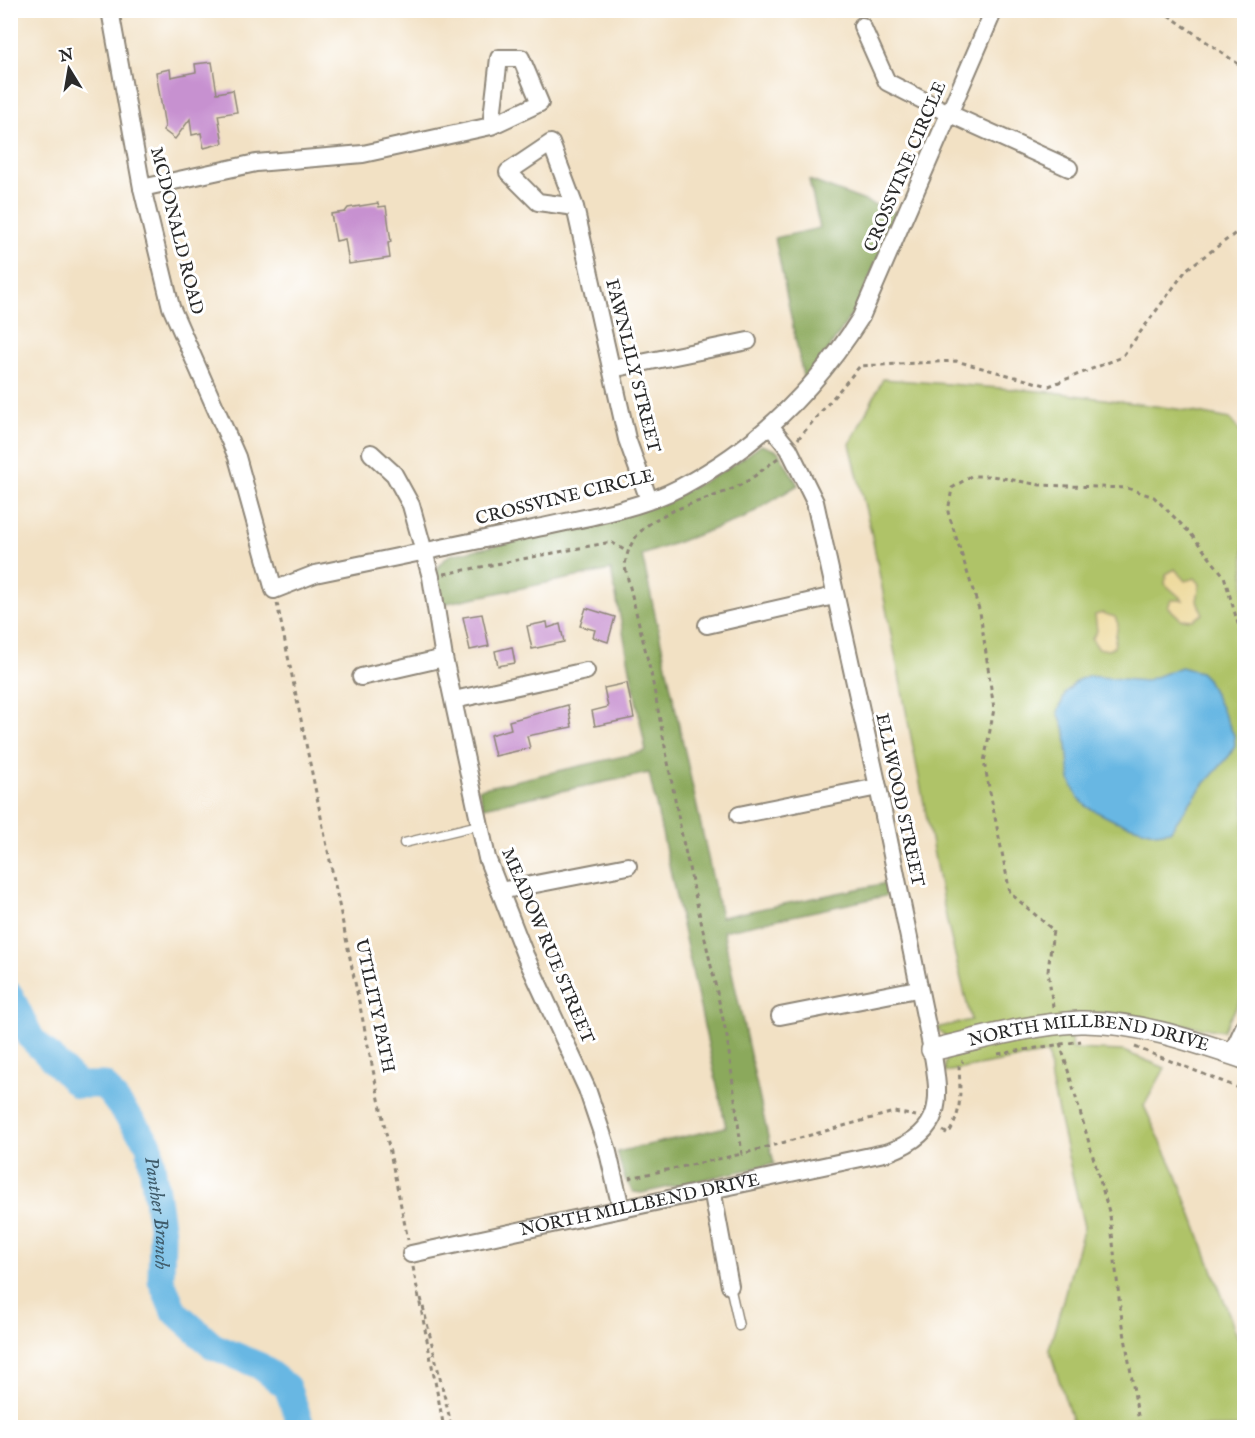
<svg xmlns="http://www.w3.org/2000/svg" width="1255" height="1438" viewBox="0 0 1255 1438" font-family="'IM FELL English',serif">
	<rect width="100%" height="100%" fill="#fff"/>
	<filter id="ink" filterUnits="userSpaceOnUse"><feTurbulence type="fractalNoise" baseFrequency=".0167" numOctaves="2"/><feDisplacementMap in="SourceGraphic" scale="12" xChannelSelector="R" yChannelSelector="G"/><feConvolveMatrix kernelMatrix="1 2 1 2 8 2 1 2 1" color-interpolation-filters="sRGB"/></filter>
	<filter id="wash" filterUnits="userSpaceOnUse"><feTurbulence type="fractalNoise" baseFrequency=".008" numOctaves="4" result="noise"/><feDisplacementMap in="SourceGraphic" scale="24" xChannelSelector="R" yChannelSelector="G"/><feGaussianBlur stdDeviation="1.35" result="paint"/><feColorMatrix in="noise" values="0 0 0 0 0 0 0 0 0 0 0 0 0 0 0 0 0 1.4 0 .05"/><feComposite in="paint" operator="in"/></filter>
	<g filter="url(#wash)">
		<rect width="100%" height="100%" fill="#f2e1c4"/>
		<path fill="#afc367" stroke="#6d7749" stroke-width="1.5" d="M883,379L1052,392L1177,409L1230,419L1244,436V993L1223,1031L1110,1013L1068,1014L1072,1049L1123,1051L1165,1068L1144,1106L1177,1176L1244,1354V1427H1074L1049,1349L1084,1227L1051,1081L1048,1053L945,1072V1063L950,1055L946,1037L936,1028L971,1020L947,922L872,536L850,444Z"/>
		<g fill="#8ba95c" stroke="#5b6a44" stroke-width="1.5">
			<path d="M809,180L897,213L858,305L826,353L804,381L775,238L820,228Z"/>
			<path d="M761,445L778,451L798,485L744,518L642,555L721,917L887,883L890,895L723,931L774,1164L642,1193L633,1192L624,1177L617,1152L726,1127L649,773L483,807L479,789L646,751L611,570L442,604C438,583 428,569 450,555C559,532 670,516 761,445Z"/>
		</g>
		<g fill="#eeda9e" stroke="#8c8264" stroke-width="1.5">
			<path d="M1175,569L1185,581L1195,578L1200,584L1197,601L1203,614L1193,620L1181,619L1168,607L1171,600H1183L1165,584L1166,574Z"/>
			<path d="M1102,613L1115,617L1118,624L1114,647L1108,650L1098,648L1092,639L1097,631L1095,615Z"/>
		</g>
		<path fill="#68b7e3" stroke="#4a7187" stroke-width="1.5" d="M1181,667L1200,672L1207,679L1234,735L1235,745L1230,755L1200,789L1170,831L1156,833L1115,821L1087,807L1077,796L1070,780L1066,733L1058,712L1066,692L1078,680L1088,676L1145,681Z"/>
		<g fill="none" stroke-linecap="round" stroke-linejoin="round">
			<path stroke="#68b7e3" stroke-width="27" id="s1" d="M10,995L31,1038L78,1085H104L149,1144L162,1233L161,1280L174,1311L213,1346L260,1366L287,1387L302,1428"/>
		</g>
		<g id="blocks">
			<g fill="#c791d0">
				<path d="M212,62L217,93L233,90L237,112L218,115L223,143L204,148L201,133L192,135L190,119L175,139L163,130L165,127L156,72L170,69L171,77L196,72L195,64Z"/>
				<path d="M378,203L379,207L386,206L391,242L388,243L390,258L349,264L345,239L336,241L331,214L345,212L348,208Z"/>
				<path d="M586,608L615,617L608,642L593,637L595,630L580,626Z"/>
				<path d="M482,614L489,646L470,650L463,617Z"/>
				<path d="M547,622L548,628L560,624L564,642L532,649L527,626Z"/>
				<path d="M512,647L515,663L498,666L495,651Z"/>
				<path d="M627,683L634,718L595,726L592,711L608,707L604,688Z"/>
				<path d="M568,705L572,727L527,736L530,748L495,756L490,735L511,729L509,721Z"/>
			</g>
		</g>
	</g>
	<g filter="url(#ink)">
		<use href="#blocks" fill-opacity="0" stroke="#8e8678" stroke-width="1.5"/>
		<g fill="none" stroke-linecap="round" stroke-linejoin="round">
			<g stroke="#8e8678" stroke-width="11">
				<g id="service">
					<path d="M404,843L479,825"/>
					<path d="M730,1286L739,1326"/>
				</g>
			</g>
			<g stroke="#8e8678" stroke-width="20">
				<g id="minor">
					<path d="M110,10L142,188L171,307L237,457L274,590L315,574C388,559 460,544 533,529C582,518 637,510 681,487C757,447 816,389 861,317L994,10"/>
					<path d="M862,26L887,82L950,114L1069,168"/>
					<path d="M142,188L256,163L363,154L491,126L540,103L521,58H499L491,126"/>
					<path d="M575,207L538,202L508,172L551,143L575,207L627,439L649,500"/>
					<path d="M612,369L748,341"/>
					<path d="M371,453L394,474L411,505L431,577L444,658L487,858L525,955L587,1089L607,1148L621,1208"/>
					<path d="M707,625L834,596"/>
					<path d="M361,677L444,658"/>
					<path d="M454,700L586,671"/>
					<path d="M739,815L878,787"/>
					<path d="M500,891L628,866"/>
					<path d="M780,1016L917,989"/>
					<path d="M1232,1053L1244,1027"/>
					<path d="M712,1189L730,1286"/>
					<path id="s2" d="M411,1254L889,1152C944,1131 941,1101 932,1050L878,787L815,502L789,449L771,427"/>
				</g>
			</g>
			<g stroke="#8e8678" stroke-width="24">
				<g id="tertiary">
					<path id="s3" d="M932,1050C980,1039 1030,1024 1080,1022C1135,1021 1193,1041 1244,1058"/>
				</g>
			</g>
			<g stroke="#8e8678" stroke-width="3" stroke-dasharray="4.5 4.5" stroke-linecap="butt">
				<path d="M1161,10L1244,68"/>
				<path d="M798,439L860,366L956,361L1049,386L1122,357L1187,269L1244,227"/>
				<path d="M778,458C767,466 756,476 744,483C702,507 630,508 625,567L651,673L683,841L727,1037L742,1154L894,1112L916,1116"/>
				<path d="M444,574L611,542L626,551"/>
				<path d="M277,603L408,1240"/>
				<path d="M1053,1007L1048,971L1053,930L1010,893L984,762L994,709L980,612L948,512L952,488L971,476H992L1040,485L1127,488L1154,497L1191,534L1224,576L1244,644"/>
				<path d="M1060,1043L1110,1215L1120,1307L1140,1428"/>
				<path d="M1135,1047L1244,1090"/>
				<path d="M998,1054L1081,1041"/>
				<path d="M943,1131L948,1134C963,1113 960,1090 959,1066L963,1061"/>
				<path d="M629,1178L742,1154"/>
				<path d="M413,1267L444,1428"/>
				<path d="M421,1298L452,1428"/>
			</g>
			<use href="#service" stroke="#fff" stroke-width="8"/>
			<use href="#minor" stroke="#fff" stroke-width="16"/>
			<use href="#tertiary" stroke="#fff" stroke-width="21"/>
		</g>
	</g>
	<g text-anchor="middle" dominant-baseline="central" stroke-width="6" stroke-linejoin="round" paint-order="stroke">
		<g font-size="18" fill="#2b2b2b" stroke="#fff">
			<text transform="translate(906 167) rotate(-67)">CROSSVINE CIRCLE</text>
			<text transform="translate(176 231) rotate(76)">MCDONALD ROAD</text>
			<text transform="translate(632 366) rotate(76)">FAWNLILY STREET</text>
			<text transform="translate(565 498) rotate(-14)">CROSSVINE CIRCLE</text>
			<text transform="translate(899 800) rotate(78)">ELLWOOD STREET</text>
			<text transform="translate(547 946) rotate(67)">MEADOW RUE STREET</text>
			<text transform="translate(374 1006) rotate(78)">UTILITY PATH</text>
			<text stroke="none"><textPath href="#s3" startOffset="160">NORTH MILLBEND DRIVE</textPath></text>
			<text stroke="none"><textPath href="#s2" startOffset="234">NORTH MILLBEND DRIVE</textPath></text>
		</g>
		<g font-size="20" font-style="italic" fill="#405c6b" stroke="#fff">
			<text stroke="none"><textPath href="#s1" startOffset="284">Panther Branch</textPath></text>
		</g>
	</g>
	<rect width="1255" height="1438" fill="none" stroke="#fff" stroke-width="36"/>
	<g transform="translate(69 69) rotate(349)" stroke="#ffffff" stroke-width="4.5" paint-order="stroke">
	<path d="M0-4.5L10 22L0 15L-10 22Z" fill="#2b2b2b"/>
	<text y="-9" font-size="16" font-weight="bold" text-anchor="middle" fill="#2b2b2b">N</text>
	</g>
</svg>
